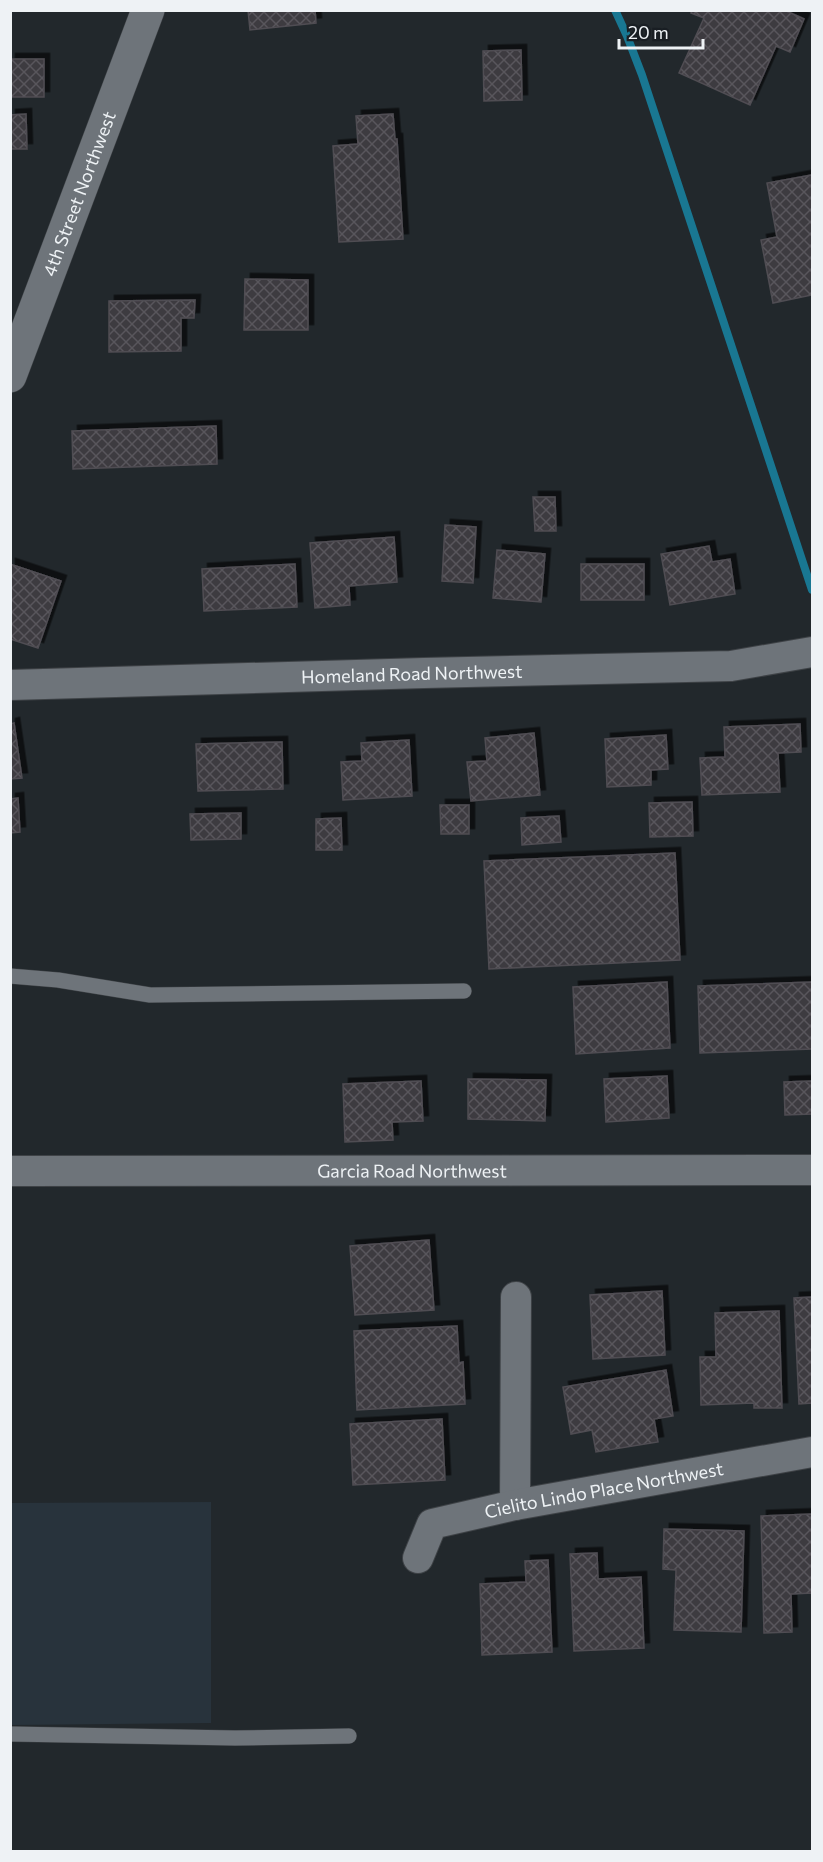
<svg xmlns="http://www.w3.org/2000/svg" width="823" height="1862" viewBox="0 0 823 1862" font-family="Commissioner,sans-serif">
	<defs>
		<pattern id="building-cross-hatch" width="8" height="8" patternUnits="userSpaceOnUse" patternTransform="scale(1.5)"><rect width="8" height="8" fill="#3d3a40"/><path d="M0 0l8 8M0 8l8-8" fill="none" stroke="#59575c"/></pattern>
		<filter id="shadow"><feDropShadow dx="5.5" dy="-5.5" stdDeviation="0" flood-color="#0009"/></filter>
	</defs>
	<rect width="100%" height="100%" fill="#22282c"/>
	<path fill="#28333c" d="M211,1502V1723L11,1725V1503Z"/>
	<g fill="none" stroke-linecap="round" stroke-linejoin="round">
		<path stroke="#197792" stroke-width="8" d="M615,10L627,36L642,75L812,590"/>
	</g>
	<g fill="url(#building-cross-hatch)" stroke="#504d53" stroke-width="1.5" filter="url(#shadow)">
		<path d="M248,10H315L316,23L250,30Z"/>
		<path d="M692,10H784L804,19L790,52L776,46L750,105L679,73L704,18L691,13Z"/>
		<path d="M521,50L522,100L484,101L483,51Z"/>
		<rect x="10" y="59" width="34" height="38"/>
		<path d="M26,114L27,149H10V115Z"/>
		<path d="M393,114L395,139H397L403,239L339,242L333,146L358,144L356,116Z"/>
		<path d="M812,175V295L773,303L761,240L777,237L767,183Z"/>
		<path d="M245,279L308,280V330H244Z"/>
		<path d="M195,300L194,318H181V351L109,352V301Z"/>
		<path d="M216,426L217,464L73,469L72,431Z"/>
		<path d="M533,497H555L556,531H535Z"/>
		<path d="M445,525L476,527L473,583L442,581Z"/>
		<path d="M394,537L397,582L349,586L350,605L315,608L310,543Z"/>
		<path d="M709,546L712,562L730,559L735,594L670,605L661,554Z"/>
		<path d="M497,550L545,554L541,602L493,598Z"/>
		<path d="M10,564L61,581L38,648L10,639Z"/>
		<path d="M295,564L297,607L204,611L202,569Z"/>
		<rect x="581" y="564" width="63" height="36"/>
		<path d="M14,723L22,778L10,779V724Z"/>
		<path d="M800,724L801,752L778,753L780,792L702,795L700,758L725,757L724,727Z"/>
		<path d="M534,733L540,795L471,801L467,762L487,761L485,738Z"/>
		<path d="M666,735L668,769L651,770V785L607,787L605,739Z"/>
		<path d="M409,740L412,796L343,800L341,762L362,761L361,743Z"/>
		<path d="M282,742L283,789L198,791L196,744Z"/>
		<path d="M18,798L20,832L10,833V799Z"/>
		<path d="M692,802L693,836L650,837L649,803Z"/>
		<path d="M440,805H469V834H441Z"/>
		<path d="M241,813V839L191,840L190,814Z"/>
		<path d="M559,816L561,842L522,845L521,818Z"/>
		<path d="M341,818L342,850H316V819Z"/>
		<path d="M675,853L680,960L489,969L484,861Z"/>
		<path d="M667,982L670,1048L576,1054L573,987Z"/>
		<path d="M812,982V1049L700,1053L698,986Z"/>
		<path d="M667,1076L669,1118L606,1122L604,1079Z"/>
		<path d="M468,1079L546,1080L545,1121L468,1119Z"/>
		<path d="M421,1081L423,1121L392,1122L393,1140L345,1142L343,1084Z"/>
		<path d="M812,1081V1114L785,1115L784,1082Z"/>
		<path d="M429,1240L434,1310L355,1315L350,1246Z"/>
		<path d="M662,1291L665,1355L593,1359L590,1295Z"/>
		<path d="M812,1297V1403L799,1404L794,1298Z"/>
		<path d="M779,1311L782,1408H754V1403L701,1405L700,1357H716L715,1313Z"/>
		<path d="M457,1326L459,1363L463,1362L465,1404L357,1410L354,1331Z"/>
		<path d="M666,1370L673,1416L654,1419L658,1442L596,1452L592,1430L571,1434L563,1387Z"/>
		<path d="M442,1419L445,1480L353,1485L350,1424Z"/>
		<path d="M812,1514V1593L791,1594L792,1632L764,1633L761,1516Z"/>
		<path d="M664,1529L744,1531L741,1632L674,1630L676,1570L663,1569Z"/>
		<path d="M597,1553L598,1579L641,1577L644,1648L574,1651L570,1554Z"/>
		<path d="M548,1560L552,1652L482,1655L480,1584L526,1582L525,1561Z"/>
	</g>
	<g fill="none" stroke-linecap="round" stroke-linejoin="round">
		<g stroke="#3e4246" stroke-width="16">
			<g id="service">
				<path d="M10,976L58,980L150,995L464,991"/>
				<path d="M10,1734L235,1738L349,1736"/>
			</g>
		</g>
		<g stroke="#3e4246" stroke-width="32">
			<g id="minor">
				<path id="s1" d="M10,685L424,673L731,666L812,652"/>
				<path id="s2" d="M10,1171L812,1170"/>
				<path d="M515,1505L516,1297"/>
				<path id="s3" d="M418,1558L432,1524L515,1505L812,1452"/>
			</g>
		</g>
		<g stroke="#3e4246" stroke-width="34">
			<g id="secondary">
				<path id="s4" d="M10,376L148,10"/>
			</g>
		</g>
		<use href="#service" stroke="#6e747a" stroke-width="15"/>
		<use href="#minor" stroke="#6e747a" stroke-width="30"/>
		<use href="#secondary" stroke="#6e747a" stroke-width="33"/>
	</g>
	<g text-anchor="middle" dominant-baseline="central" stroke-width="5" stroke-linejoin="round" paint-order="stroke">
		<g font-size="18" fill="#eef2f5" stroke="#191e23">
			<text stroke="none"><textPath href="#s4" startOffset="195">4th Street Northwest</textPath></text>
			<text stroke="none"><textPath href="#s1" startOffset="402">Homeland Road Northwest</textPath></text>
			<text stroke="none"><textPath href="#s2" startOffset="402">Garcia Road Northwest</textPath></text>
			<text stroke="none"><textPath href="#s3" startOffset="212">Cielito Lindo Place Northwest</textPath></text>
		</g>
	</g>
	<rect width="823" height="1862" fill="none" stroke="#eef2f5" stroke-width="24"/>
	<path d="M619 39v9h84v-9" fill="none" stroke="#eef2f5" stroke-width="3"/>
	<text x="628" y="39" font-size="18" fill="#eef2f5" stroke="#191e23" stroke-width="4.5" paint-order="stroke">20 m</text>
</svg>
